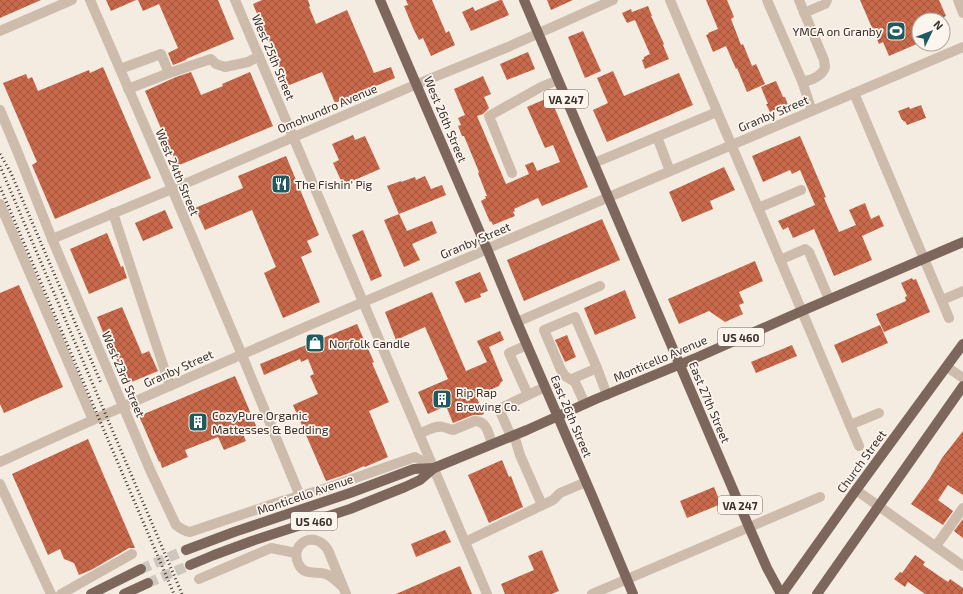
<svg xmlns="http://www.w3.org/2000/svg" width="963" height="594" viewBox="0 0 963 594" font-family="'Exo 2',sans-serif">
	<defs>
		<pattern id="building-cross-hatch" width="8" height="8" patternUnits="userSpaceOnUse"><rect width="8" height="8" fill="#c8694b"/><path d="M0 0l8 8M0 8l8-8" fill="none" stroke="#a4573f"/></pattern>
	</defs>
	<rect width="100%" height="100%" fill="#f4ebe1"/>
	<g fill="url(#building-cross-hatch)">
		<path d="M0,0H41L0,18Z"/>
		<path d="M106,0H136L111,11Z"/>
		<path d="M138,0H218L234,39L186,59V60L173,65L168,53L178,48L159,4L143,11Z"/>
		<path d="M262,0H308L310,6L309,7L316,24L347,10L374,73L391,67L395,78L335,103L322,72L287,86L253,4Z"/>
		<path d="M406,0H432L446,33L449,31L455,45L431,56L423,38L419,40L413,28L404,6L408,5Z"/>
		<path d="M500,0H502L509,15L471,31L462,12L473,7L475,11Z"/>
		<path d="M547,0H573L551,10Z"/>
		<path d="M706,0H727L734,17L731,19L741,45L743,44L752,66L756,64L765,84L747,92L737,68L736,69L726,46L713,52L706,35L709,34L708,33L718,29Z"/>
		<path d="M860,0H939L946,16L937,20H919V43L889,56L883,42L879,44Z"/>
		<path d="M648,6L652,16H651L664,44L663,45L669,59L645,69L642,60L644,59V57L650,54L635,20L627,23L622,13L631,9L632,12Z"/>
		<path d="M583,31L601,71L585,78L568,37Z"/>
		<path d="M528,52L535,69L507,80L500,64Z"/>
		<path d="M103,67L151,178L55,219L32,165L37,162L3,83L26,74L28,79L32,77L38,91L89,70L90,73Z"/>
		<path d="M613,71L624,96L679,73L693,105L607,142L593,110L608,103L597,78Z"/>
		<path d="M191,72L201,95L223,86L222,84L250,72L273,126L177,166L145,91L176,77Z"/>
		<path d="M483,76L491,94L484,97L489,108L483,114L477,116L506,184L529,174L525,165L533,162L537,171L560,162L553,145L545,148L527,107L550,97L588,187L542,206L538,198L514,209L515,211L513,212L515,216L493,225L491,221L490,222L481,201L486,198L485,196H487L478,173L479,172L464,136H462L458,126L461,125L458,118L465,115L454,89Z"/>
		<path d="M776,81L783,97H785L788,105L770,112L766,104H768L761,87Z"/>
		<path d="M921,105L926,118L907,125L905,121L904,122L903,120H902L898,111L909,107L910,109Z"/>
		<path d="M353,135L355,140L365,136L380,169L343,185L333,163L339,160L332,144Z"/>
		<path d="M800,136L826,197L824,198L839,232L856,225L849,210L865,203L871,219L879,215L884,226L862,236L872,260L834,276L814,229L793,238L788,227L783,230L778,221L815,205L800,170L792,174L790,170L763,182L752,156Z"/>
		<path d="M286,156L319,235L307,241L312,252L301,257L320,302L283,318L264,273L276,267L252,210L205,230L195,208L243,188L238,176Z"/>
		<path d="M724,167L735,190L710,201L713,209L682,222L669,192Z"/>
		<path d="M425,176L431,189L442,185L446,195L399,214L387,186L401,181V182L415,177L416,180Z"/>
		<path d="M165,210L173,228L143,241L135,223Z"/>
		<path d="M399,214L407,231L432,221L437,233L412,244L420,260L404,267L384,220Z"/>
		<path d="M602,219L620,260L524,301L507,260Z"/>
		<path d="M363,230L382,276L371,281L352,235Z"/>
		<path d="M107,233L121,267L123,266L127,278L89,294L70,249Z"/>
		<path d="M755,261L763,281L739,292L744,303L739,305L743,314L725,322L709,311L679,324L668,299Z"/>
		<path d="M480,272L488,291L480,294L481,297L465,303L455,282Z"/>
		<path d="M912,278L913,280L916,279L930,312L884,332L876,314L906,301L905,297L907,296L901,283Z"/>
		<path d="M19,285L63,387L4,413L0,404V293Z"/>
		<path d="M625,290L636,318L595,335L584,308Z"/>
		<path d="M432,292L466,371L487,362L477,341L500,331L504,340L489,347L503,381L501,382L499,386L476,396L484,414L481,415H473L453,423L446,406L428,414L418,392L448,379L425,327L396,340L385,312Z"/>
		<path d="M122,307L142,354L149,351L158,371L127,384L108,339L106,340L97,317Z"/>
		<path d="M357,324L374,362L372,363L389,402L369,411L388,457L365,467L364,466L347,474L326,481L293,405L318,394L310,376L314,374L308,359L301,362L300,359L264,375L260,364Z"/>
		<path d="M880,325L888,343L842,363L834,345Z"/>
		<path d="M567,335L576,357L565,362L555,340Z"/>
		<path d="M792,345L797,356L756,373L751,362Z"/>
		<path d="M235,376L257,428L243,434L246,441L224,450L218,437L185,450L188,457L162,468L160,461L159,462L139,416Z"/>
		<path d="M963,431V495L948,485L938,500L953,511L943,525L911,504L930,478L942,458Z"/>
		<path d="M88,439L135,548H129L91,570L79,575L74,563L64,559L60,549L48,555L12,474Z"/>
		<path d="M502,460L509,477L511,476L523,507L489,523L468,475Z"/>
		<path d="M714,487L721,504L687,518L680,501Z"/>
		<path d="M963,519V538L954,531Z"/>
		<path d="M445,530L451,542L416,557L411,544Z"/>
		<path d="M542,550L559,591L552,594H505L501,584L534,570L528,556Z"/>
		<path d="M915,555L925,562L923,565L948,582L950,579L963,588V594H925L908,582L905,587L894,579L900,572L902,573Z"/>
		<path d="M460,566L472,594H396Z"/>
	</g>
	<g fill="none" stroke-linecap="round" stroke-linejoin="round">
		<g stroke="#cfc6bd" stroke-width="10" stroke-dasharray="10 5" stroke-linecap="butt">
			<path d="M141,569L186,550"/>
			<path d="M148,583L190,565"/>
		</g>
		<g stroke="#cdbbac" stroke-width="10">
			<path d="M90,0L172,189L237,343L300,496"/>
			<path d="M235,0L487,594"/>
			<path d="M670,0L859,446"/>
			<path d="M767,0L802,81"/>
			<path d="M799,0L824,60C824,62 825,65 825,67C823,75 810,82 802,81L812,111"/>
			<path d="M958,0L963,13"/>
			<path d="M804,13L825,4L827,0"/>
			<path d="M0,31L72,0"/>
			<path d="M120,69L161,54L169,73"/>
			<path d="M128,89L169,73L211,59L216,64L225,67L248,62L259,56"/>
			<path d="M854,93L949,318"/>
			<path d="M0,110L18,153L52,239L151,472L176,525C181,529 184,531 190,532L282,501L321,490L415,457L434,468"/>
			<path d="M657,137L670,171"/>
			<path d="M594,163L717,112"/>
			<path d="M512,173L489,116L541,87L558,80"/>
			<path d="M0,204L93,420"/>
			<path d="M758,208L801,190"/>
			<path d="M113,213L146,314L170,386"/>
			<path d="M52,239L196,179L417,84L508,47L613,0"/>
			<path d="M780,260L805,249L809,252L829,299"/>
			<path d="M942,300L963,291"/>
			<path d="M517,322L600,286"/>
			<path d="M947,367L963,378"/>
			<path d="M572,379L597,368"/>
			<path d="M528,395L545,387"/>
			<path d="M585,404L575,382L565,376L561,370L544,330L575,317L597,368L607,395"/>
			<path d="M850,425L879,413"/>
			<path d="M419,434C426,431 435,425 443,427C447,428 449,429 453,430L475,421C487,421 489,435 492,444"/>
			<path d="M514,435L520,455L542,505"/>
			<path d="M511,436L499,409L528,395L509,353L527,345"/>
			<path d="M0,462C157,390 316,322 474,255L487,249L498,244L963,47"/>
			<path d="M0,484L51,594"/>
			<path d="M856,490L963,566"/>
			<path d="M465,542L553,500L560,493L586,482"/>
			<path d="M936,546L963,508"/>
			<path d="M199,579L271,548L296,553"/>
			<path d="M343,587C338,583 333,577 326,574C316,571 305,576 299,565C288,545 314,528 328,550L346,594"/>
			<path d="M61,594L132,554"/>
			<path d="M592,594L820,497"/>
		</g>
		<g stroke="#7d675c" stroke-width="10">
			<path d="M380,0L487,249L517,322L593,498L633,594"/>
			<path d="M524,0L749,527L767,568L781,594"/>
			<path d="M186,550L234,532L350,493L414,469L434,468"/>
			<path d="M190,565L214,555L252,541L350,509L405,487L420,480L434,468L527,430L596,399L698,357L802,311L963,242"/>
			<path d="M91,594L141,569"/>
			<path d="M124,594L148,583"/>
			<path d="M782,594L856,490L963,344"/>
			<path d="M817,594L963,386"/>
		</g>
		<g stroke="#3b302b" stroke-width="3" stroke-dasharray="1 3" stroke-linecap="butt">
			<path d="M0,154L11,173L101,383"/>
			<path d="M0,166L182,594"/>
			<path d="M0,187L174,594"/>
		</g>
	</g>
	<defs>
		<g id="stadium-square" transform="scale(1)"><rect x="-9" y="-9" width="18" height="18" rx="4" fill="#1f5a5e" stroke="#fbf5ee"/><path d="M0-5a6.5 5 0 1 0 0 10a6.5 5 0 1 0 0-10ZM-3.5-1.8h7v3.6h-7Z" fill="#fff"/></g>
		<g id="restaurant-square" transform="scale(1)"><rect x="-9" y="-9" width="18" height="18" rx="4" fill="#1f5a5e" stroke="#fbf5ee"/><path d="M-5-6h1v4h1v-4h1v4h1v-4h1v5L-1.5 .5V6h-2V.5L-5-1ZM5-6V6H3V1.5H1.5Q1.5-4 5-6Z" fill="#fff"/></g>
		<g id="shop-square" transform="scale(1)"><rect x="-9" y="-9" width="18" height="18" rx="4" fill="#1f5a5e" stroke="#fbf5ee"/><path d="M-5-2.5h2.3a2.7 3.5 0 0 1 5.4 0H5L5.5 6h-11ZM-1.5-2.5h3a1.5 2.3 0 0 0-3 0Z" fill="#fff"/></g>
		<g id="building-square" transform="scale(1)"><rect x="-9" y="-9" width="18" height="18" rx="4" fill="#1f5a5e" stroke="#fbf5ee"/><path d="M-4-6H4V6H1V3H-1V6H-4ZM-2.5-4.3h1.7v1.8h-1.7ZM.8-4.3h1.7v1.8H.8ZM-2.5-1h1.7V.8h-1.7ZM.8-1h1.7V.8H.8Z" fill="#fff"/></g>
	</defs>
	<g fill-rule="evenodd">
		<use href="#stadium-square" x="896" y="31"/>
		<use href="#restaurant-square" x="281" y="184"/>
		<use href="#shop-square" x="315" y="343"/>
		<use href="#building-square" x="442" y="399"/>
		<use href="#building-square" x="198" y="422"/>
	</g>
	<g text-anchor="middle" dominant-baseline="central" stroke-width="3.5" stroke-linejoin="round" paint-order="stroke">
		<g fill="#fbf5ee" stroke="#756b66" stroke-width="1">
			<rect x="544" y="90" width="44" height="18" rx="3"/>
			<rect x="718" y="328" width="46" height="18" rx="3"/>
			<rect x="718" y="496" width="44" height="18" rx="3"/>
			<rect x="291" y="512" width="46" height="18" rx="3"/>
		</g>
		<g font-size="11" font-weight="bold" fill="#3b302b">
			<text x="566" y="99">VA 247</text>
			<text x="741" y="337">US 460</text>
			<text x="740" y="505">VA 247</text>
			<text x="314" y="521">US 460</text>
		</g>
		<g font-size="12" fill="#3b302b" stroke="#fbf5ee" text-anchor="start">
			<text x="882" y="31" text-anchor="end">YMCA on Granby</text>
			<text x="295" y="184">The Fishin' Pig</text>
			<text x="329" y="343">Norfolk Candle</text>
			<text x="456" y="392">Rip Rap<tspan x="456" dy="14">Brewing Co.</tspan></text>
			<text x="212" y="415">CozyPure Organic<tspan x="212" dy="14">Mattesses &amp; Bedding</tspan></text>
		</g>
		<g font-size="12" fill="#3b302b" stroke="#fbf5ee">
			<text transform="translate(274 57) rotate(67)">West 25th Street</text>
			<text transform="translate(327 108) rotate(-23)">Omohundro Avenue</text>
			<text transform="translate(773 113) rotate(-23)">Granby Street</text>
			<text transform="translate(446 119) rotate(67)">West 26th Street</text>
			<text transform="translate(178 172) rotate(67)">West 24th Street</text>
			<text transform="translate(475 240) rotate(-23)">Granby Street</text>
			<text transform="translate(660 358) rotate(-23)">Monticello Avenue</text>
			<text transform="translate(178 368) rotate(-24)">Granby Street</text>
			<text transform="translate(124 374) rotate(67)">West 23rd Street</text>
			<text transform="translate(710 402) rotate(67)">East 27th Street</text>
			<text transform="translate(572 416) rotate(67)">East 26th Street</text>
			<text transform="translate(861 461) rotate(-54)">Church Street</text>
			<text transform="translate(305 494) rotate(-19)">Monticello Avenue</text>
		</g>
	</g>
	<g transform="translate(931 32) rotate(47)"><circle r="19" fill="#fbf5ee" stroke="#aea6a0"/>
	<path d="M0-3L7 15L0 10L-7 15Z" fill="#1f5a5e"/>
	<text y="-6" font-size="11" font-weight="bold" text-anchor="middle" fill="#3b302b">N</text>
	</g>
</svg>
